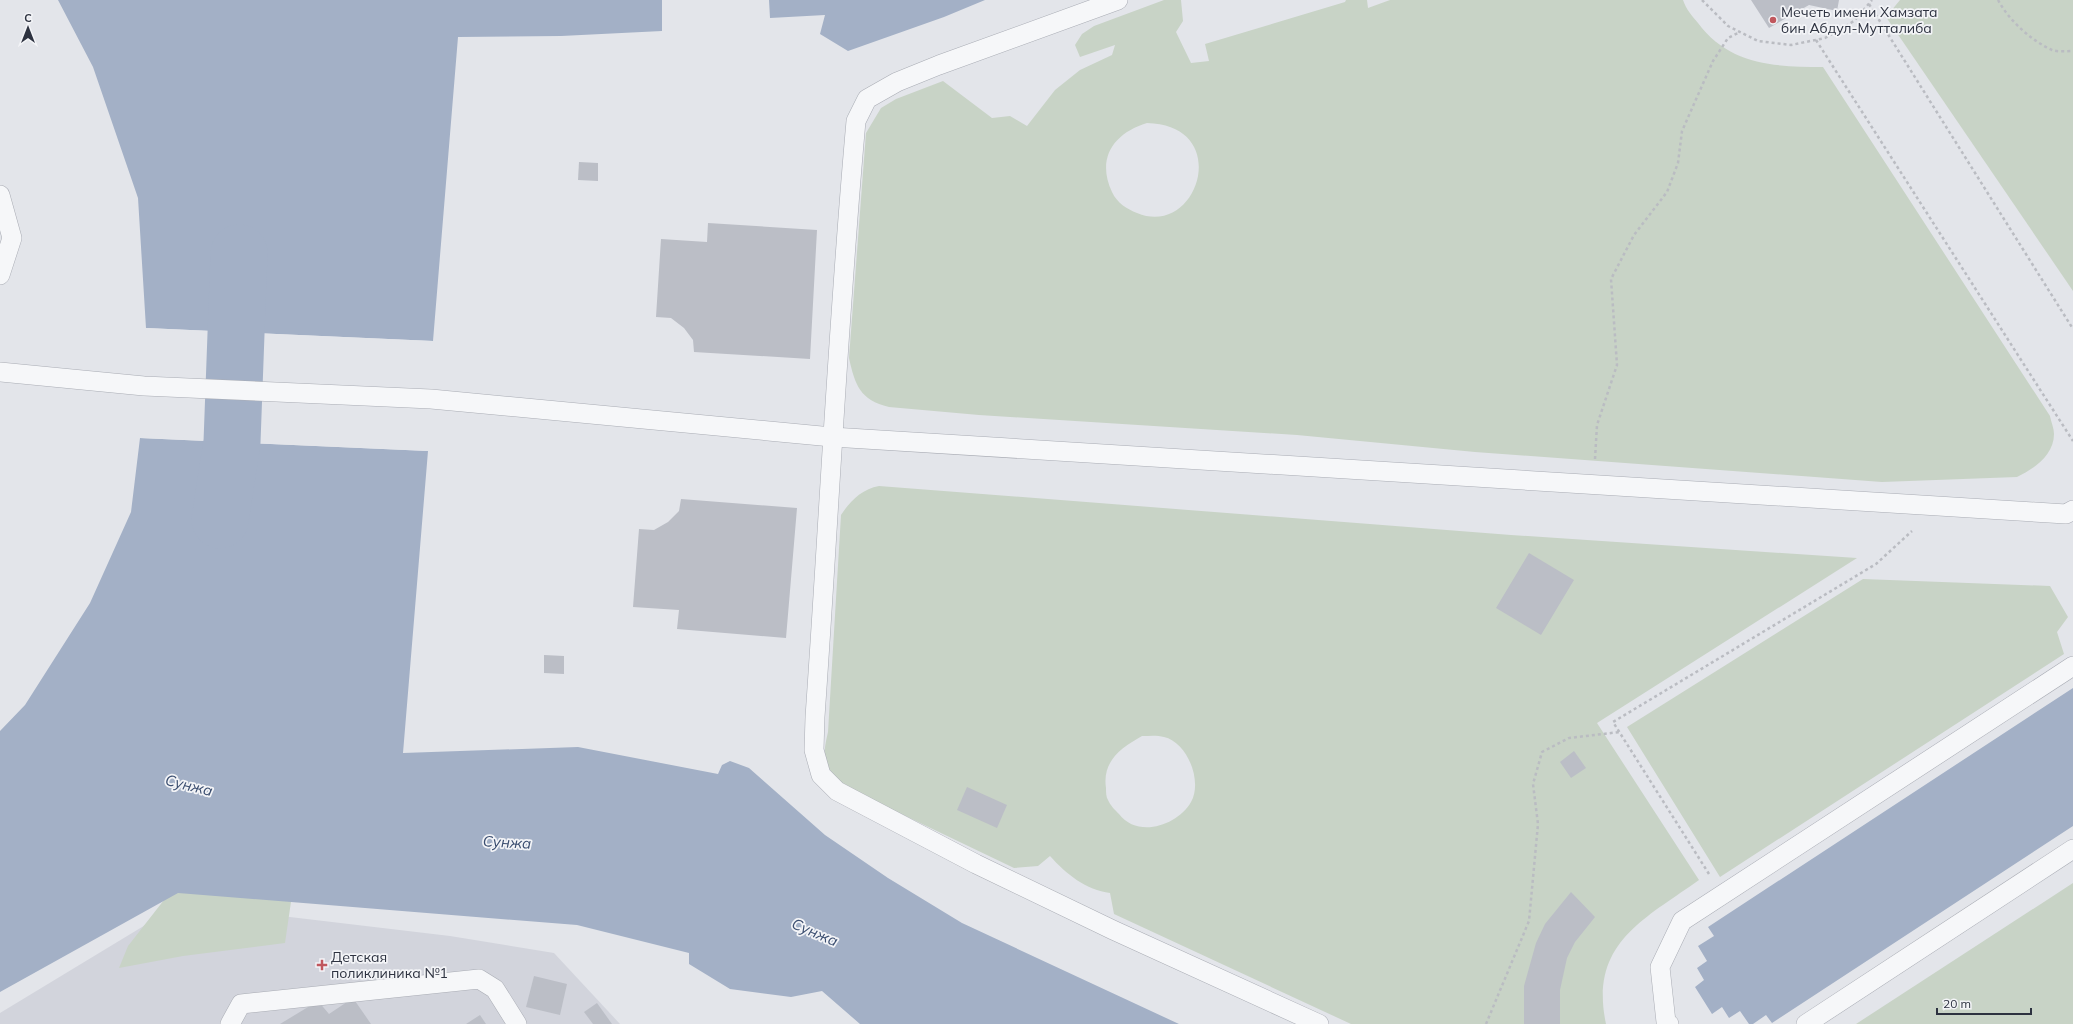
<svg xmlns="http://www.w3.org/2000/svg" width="2073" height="1024" viewBox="0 0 2073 1024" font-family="Mulish,sans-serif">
	<rect width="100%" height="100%" fill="#e3e5ea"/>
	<path fill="#d2d4dc" d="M180,904L450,936L554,953L620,1024H0V1013Z"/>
	<g fill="#c8d3c6" fill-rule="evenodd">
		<path d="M1164,0H1181L1183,21L1176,32L1191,63L1209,61L1205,44L1345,2L1346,0H1367L1368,8L1390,0H1683C1686,9 1692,16 1698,23C1729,65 1775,67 1823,67L2050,416C2051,422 2054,428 2054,434C2054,455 2034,469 2017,477L1882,482L1475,452L1297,435L979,415L889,407C860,400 855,385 849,358L866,133L881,108L896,99L943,81L992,118L1010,116L1027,126L1055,90L1080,70L1112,55L1115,45L1080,57L1075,45L1082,34L1094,26ZM1147,123C1234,125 1198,239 1137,213C1127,209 1117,203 1112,192C1096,158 1114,133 1147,123Z"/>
		<path d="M1900,0H2073V291L1886,17Z"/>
		<path d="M879,486L1511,535L1857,558L1597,723L1699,880C1643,920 1589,944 1606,1024H1351L1114,914L1110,893C1086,890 1066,874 1050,856L1038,866L1014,868L845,787C824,765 821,762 828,732L841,515C850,501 862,489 879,486ZM1142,736C1149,736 1157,735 1164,737C1187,742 1203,781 1191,802C1178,825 1138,839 1119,814C1115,810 1110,805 1108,800C1106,797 1106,792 1106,788C1102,761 1121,748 1142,736Z"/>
		<path d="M1863,579L2050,586L2068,617L2057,632L2064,654L1720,877L1627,727Z"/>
		<path d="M182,877L293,888L285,943L183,956L119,968L128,946Z"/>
		<path d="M2073,883V1024H1856Z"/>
	</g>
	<g fill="#a3b0c6">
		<path d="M58,0H662V31L561,36L458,37L433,341L146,328L138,198L93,67Z"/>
		<path d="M769,0H985L944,17L848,51L820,34L825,15L770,18Z"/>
		<path d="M140,438L428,451L403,753L578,747L718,774L722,765L730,761L749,768L825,835L888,878L962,923L1179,1024H860L822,991L791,997L730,989L689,964V953L577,925L178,893L0,992V731L25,705L90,603L131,512Z"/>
		<path d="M2073,688V826L1772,1023L1766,1015L1753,1024H1749L1740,1011L1729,1018L1722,1007L1712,1014L1695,987L1704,980L1697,968L1707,961L1698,946L1714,936L1708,927Z"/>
	</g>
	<g fill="#e3e5ea">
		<path d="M146,328L433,341V343L146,330Z"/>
		<path d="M140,436L429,449L428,451L140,438Z"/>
	</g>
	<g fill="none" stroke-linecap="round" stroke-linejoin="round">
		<path stroke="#a3b0c6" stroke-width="57" d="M220,520L232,442L239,253"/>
	</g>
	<g fill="#bbbec6">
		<path d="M1751,0H1839L1837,11L1809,5L1769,28Z"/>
		<path d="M579,162L598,163V181L578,180Z"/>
		<path d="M708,223L817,230L810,359L694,352L693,340L684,328L671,318L656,317L661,239L707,242Z"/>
		<path d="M681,499L797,508L786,638L677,629L679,610L633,607L639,529L654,530L668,522L679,511Z"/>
		<path d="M1529,553L1574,580L1541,635L1496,608Z"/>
		<path d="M544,655L564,656V674L544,673Z"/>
		<path d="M1574,751L1586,768L1571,778L1560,762Z"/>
		<path d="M967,787L1007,805L997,828L957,810Z"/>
		<path d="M1571,892L1595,917L1575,942L1567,958L1560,990V1024H1524V986L1536,943L1545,924Z"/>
		<path d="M534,976L567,984L560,1015L526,1007Z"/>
		<path d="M353,998L371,1024H280L318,1001L329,1014Z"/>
		<path d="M597,1003L612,1024H593L584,1012Z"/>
		<path d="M480,1015L486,1024H466Z"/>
	</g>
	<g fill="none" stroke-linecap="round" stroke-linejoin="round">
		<g stroke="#a9acb4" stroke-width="20">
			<g id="service">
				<path d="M1118,0L939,65L897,82L867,99L856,121C838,319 829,518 815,717L814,750L821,775L837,791L976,864L1113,930L1319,1024"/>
				<path d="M0,195L12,238L0,275"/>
				<path d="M0,372L144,386L431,399L832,437L2066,514L2073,510"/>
				<path d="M230,1024L241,1004L479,979L495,989L517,1024"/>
				<path d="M1669,1024L1666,1022L1660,967L1682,921L2073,666"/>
				<path d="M1806,1024L2073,849"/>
			</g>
		</g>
		<g stroke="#babcc2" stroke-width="2.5" stroke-dasharray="3 3" stroke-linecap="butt">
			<path d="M1702,0L1728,26L1758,41L1791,45L1825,38L1854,21L1872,0"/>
			<path d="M1998,0C2009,20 2030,40 2052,50C2057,52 2067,51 2073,51"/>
			<path d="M1869,4L2073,329"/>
			<path d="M1816,40L2073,441"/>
			<path d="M1595,459L1597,425L1617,365L1611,279L1634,235L1667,192L1678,163L1682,131L1713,61L1728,38L1740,32"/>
			<path d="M1709,874L1613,722L1876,564L1912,531"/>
			<path d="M1486,1024L1529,921L1538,824L1533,784L1542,752L1569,738L1620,732"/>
		</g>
		<use href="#service" stroke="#f6f7f9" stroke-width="19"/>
	</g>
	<g fill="#c0575d" stroke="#f3f4f7" stroke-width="1.5">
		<circle cx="1773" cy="20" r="4"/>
		<path d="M320 959h4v4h4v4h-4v4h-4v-4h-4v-4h4z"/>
	</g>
	<g text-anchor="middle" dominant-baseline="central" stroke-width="3.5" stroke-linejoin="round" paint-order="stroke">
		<g font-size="14" fill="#2d3240" stroke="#f3f4f7" text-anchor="start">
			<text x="1781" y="12">Мечеть имени Хамзата<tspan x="1781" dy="16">бин Абдул-Мутталиба</tspan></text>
			<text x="331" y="957">Детская<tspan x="331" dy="16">поликлиника №1</tspan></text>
		</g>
		<g font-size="15" font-style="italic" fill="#3b4e70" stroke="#f3f4f7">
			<text transform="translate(189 785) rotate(14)">Сунжа</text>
			<text transform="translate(507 842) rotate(3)">Сунжа</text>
			<text transform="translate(815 932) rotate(23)">Сунжа</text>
		</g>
	</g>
	<g transform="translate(28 28)" stroke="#f3f4f7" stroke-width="3" paint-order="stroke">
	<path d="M0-3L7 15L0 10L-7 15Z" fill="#2d3240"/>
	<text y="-6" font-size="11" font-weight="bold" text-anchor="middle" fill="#2d3240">С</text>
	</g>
	<path d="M1937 1008v6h94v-6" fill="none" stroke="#2d3240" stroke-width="2"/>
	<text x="1943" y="1008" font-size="12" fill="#2d3240" stroke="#f3f4f7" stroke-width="3" paint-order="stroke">20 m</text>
</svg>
